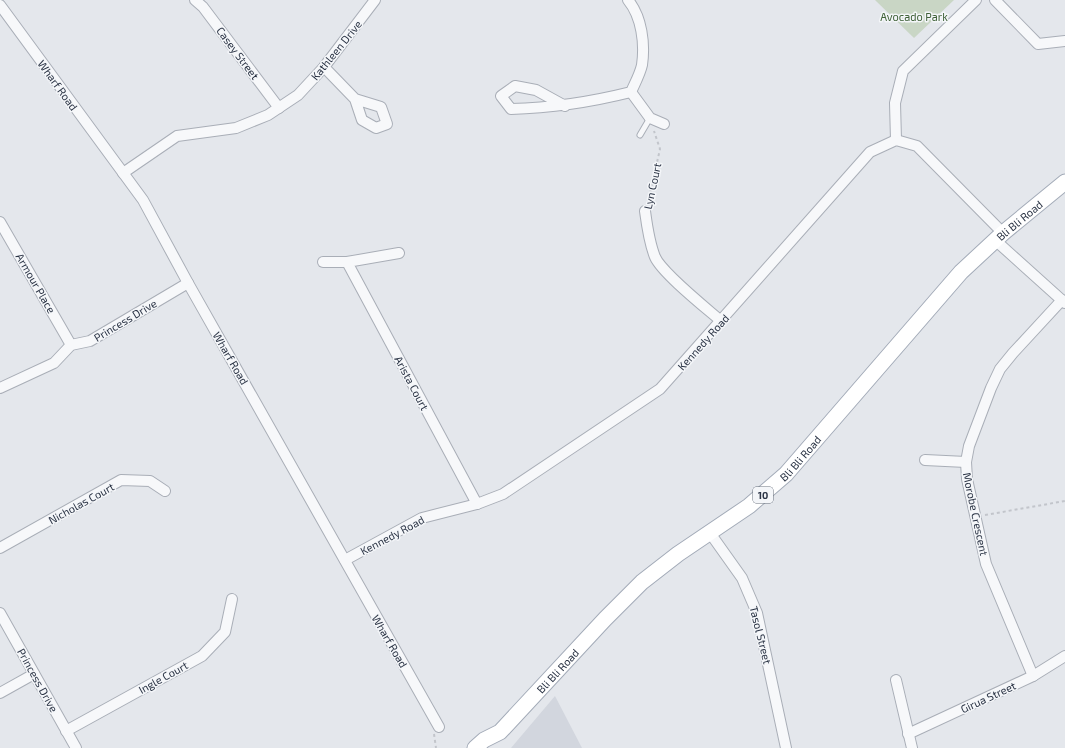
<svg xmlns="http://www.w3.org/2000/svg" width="1065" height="748" viewBox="0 0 1065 748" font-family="'Exo 2',sans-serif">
	<rect width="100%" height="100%" fill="#e4e7ec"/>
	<path fill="#d2d6de" d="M555,696L582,748H511Z"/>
	<path fill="#c9d6c5" d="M875,0H954L914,38Z"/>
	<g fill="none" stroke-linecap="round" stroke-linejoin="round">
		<g stroke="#a9aeb7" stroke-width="7">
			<path id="lane" d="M640,135L650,118"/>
		</g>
		<g stroke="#a9aeb7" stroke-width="12">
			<g id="street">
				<path d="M195,0L203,7L279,108"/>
				<path d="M995,0L1038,44L1065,41"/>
				<path d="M0,5L143,200L188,283L439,727"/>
				<path d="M324,67L355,99L381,107L387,124L376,128L362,120L355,99"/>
				<path d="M631,92L650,118L664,124"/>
				<path d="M565,106L536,90L515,86L501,96L511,109C552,108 591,102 631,92C635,83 640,74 642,65C645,44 642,17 628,0"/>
				<path d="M896,140L895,103L903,71L976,0"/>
				<path d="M123,173L177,136L236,128L268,115L298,95L324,67L375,0"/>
				<path d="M645,211C647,226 649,242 655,257C662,273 706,308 721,321"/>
				<path d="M0,222L71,345"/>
				<path d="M995,240L1065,303"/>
				<path d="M399,253L347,262L477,504"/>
				<path d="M323,262H347"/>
				<path d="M0,388L54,363L71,345L90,341L188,283"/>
				<path d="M925,460L966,462"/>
				<path d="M710,533L742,578L757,613L786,748"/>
				<path d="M0,548L121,480L150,481L165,491"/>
				<path d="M345,560L422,518L477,504L503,494L660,389L870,152L896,140L917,146L1003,233"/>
				<path d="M0,613L76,748"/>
				<path d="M1033,676L986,564L967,479L966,462L969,446L991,388L1000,369L1013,353L1062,300"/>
				<path d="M896,680L912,748"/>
				<path d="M0,693L34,674"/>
				<path d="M66,731L202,656L225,632L232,599"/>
				<path d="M908,734L1033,676L1065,656"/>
			</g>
		</g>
		<g stroke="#a3abb8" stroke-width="17">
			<g id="primary">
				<path id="s1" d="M475,748L484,740L500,732L605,619L642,582L678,554L749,506L786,474L961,272L1003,233L1065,182"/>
			</g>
		</g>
		<g stroke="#c2c5cb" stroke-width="2" stroke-dasharray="3 3" stroke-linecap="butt">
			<path d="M648,203L660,149L654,131"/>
			<path d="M985,515L1065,501"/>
			<path d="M434,734L436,748"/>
		</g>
		<use href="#lane" stroke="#f7f8fa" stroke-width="5"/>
		<use href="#street" stroke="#f7f8fa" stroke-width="10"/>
		<use href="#primary" stroke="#fff" stroke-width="15"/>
	</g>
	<g text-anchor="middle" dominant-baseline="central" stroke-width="3" stroke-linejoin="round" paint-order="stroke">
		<rect fill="#f4f6f9" stroke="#676e7b" stroke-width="1" x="753" y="487" width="20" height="16" rx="3"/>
		<g font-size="10" font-weight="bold" fill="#2b3445">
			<text x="763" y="495">10</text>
		</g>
		<g font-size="11" fill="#3f6138" stroke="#f4f6f9">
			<text x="914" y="16">Avocado Park</text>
		</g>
		<g font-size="11" fill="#2b3445" stroke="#f4f6f9">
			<text transform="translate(336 50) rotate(-51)">Kathleen Drive</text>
			<text transform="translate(238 53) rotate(53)">Casey Street</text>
			<text transform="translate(58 85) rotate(54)">Wharf Road</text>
			<text transform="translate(652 186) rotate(-78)">Lyn Court</text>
			<text stroke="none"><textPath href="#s1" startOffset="762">Bli Bli Road</textPath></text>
			<text transform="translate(36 283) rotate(60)">Armour Place</text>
			<text transform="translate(125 320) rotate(-31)">Princess Drive</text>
			<text transform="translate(703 342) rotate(-48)">Kennedy Road</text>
			<text transform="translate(231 358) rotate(60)">Wharf Road</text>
			<text transform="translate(412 383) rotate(62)">Arista Court</text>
			<text stroke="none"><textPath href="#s1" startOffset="438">Bli Bli Road</textPath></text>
			<text transform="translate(81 503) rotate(-29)">Nicholas Court</text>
			<text transform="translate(976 514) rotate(78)">Morobe Crescent</text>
			<text transform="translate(392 535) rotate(-28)">Kennedy Road</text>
			<text transform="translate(761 635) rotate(76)">Tasol Street</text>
			<text transform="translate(390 641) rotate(60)">Wharf Road</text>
			<text stroke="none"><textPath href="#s1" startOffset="114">Bli Bli Road</textPath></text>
			<text transform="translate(163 677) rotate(-29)">Ingle Court</text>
			<text transform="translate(38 680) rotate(61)">Princess Drive</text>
			<text transform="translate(988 697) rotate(-25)">Girua Street</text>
		</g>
	</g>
</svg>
